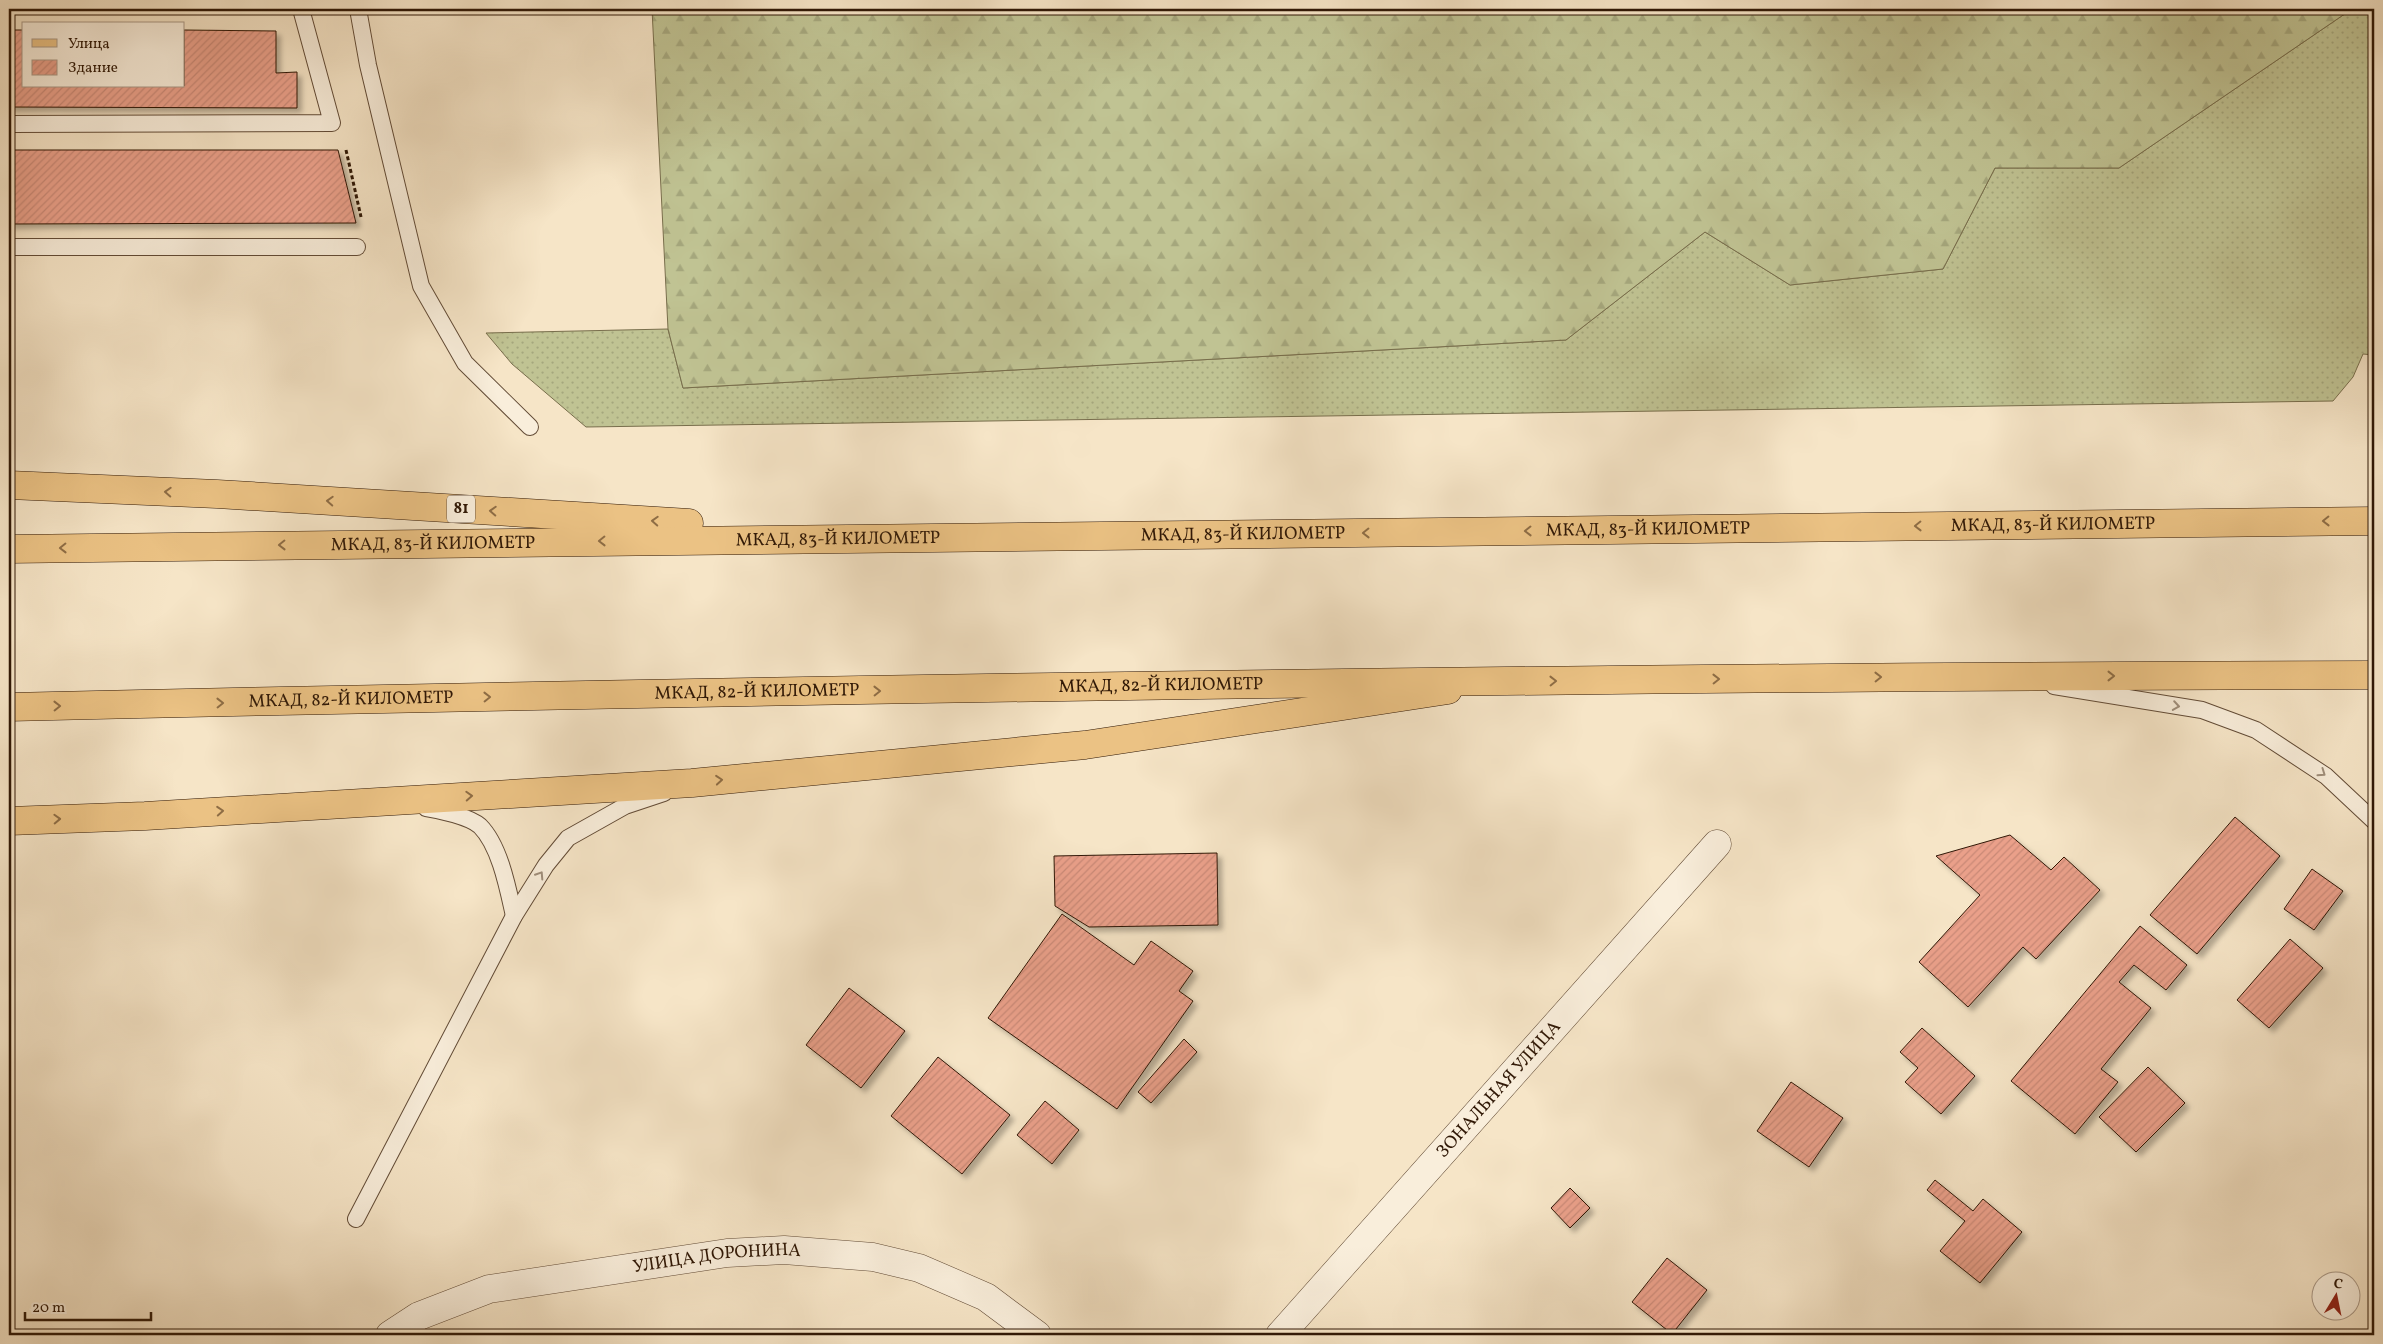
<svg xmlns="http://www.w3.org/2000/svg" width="2383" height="1344" viewBox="0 0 2383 1344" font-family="Vollkorn,serif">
	<defs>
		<pattern id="grass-dots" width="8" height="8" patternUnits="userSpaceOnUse" patternTransform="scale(1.25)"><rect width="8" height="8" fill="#c0c393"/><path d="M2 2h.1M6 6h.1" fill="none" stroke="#a5a77d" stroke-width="1.8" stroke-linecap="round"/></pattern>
		<pattern id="forest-firs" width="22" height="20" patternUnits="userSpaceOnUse" patternTransform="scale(1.25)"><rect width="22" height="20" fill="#c0c393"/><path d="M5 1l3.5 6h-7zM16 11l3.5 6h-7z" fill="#a5a77d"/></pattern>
		<pattern id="building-hatch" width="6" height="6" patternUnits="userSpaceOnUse" patternTransform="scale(1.25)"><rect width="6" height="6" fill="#eaa08a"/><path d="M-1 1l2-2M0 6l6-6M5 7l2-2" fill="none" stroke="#c98976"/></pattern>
		<filter id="shadow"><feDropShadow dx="4.5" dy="4.5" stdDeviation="2.5" flood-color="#0004"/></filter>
	</defs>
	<rect width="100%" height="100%" fill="#f6e5c7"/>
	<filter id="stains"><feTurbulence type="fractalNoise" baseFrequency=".004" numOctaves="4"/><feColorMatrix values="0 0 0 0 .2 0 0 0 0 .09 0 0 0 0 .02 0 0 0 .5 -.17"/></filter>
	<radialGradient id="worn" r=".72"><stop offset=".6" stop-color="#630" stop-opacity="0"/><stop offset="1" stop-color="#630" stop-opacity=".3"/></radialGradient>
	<path fill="url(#grass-dots)" stroke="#786e4c" d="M2352,9H2374V355L2363,354L2353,377L2333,401L586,427L512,364L486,333L668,329L683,388L1566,340L1705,232L1790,285L1943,269L1995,168H2119Z"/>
	<path fill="url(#forest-firs)" stroke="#786e4c" d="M652,9H2352L2119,168H1995L1943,269L1790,285L1705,232L1566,340L683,388L668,329Z"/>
	<g fill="url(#building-hatch)" stroke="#301806" filter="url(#shadow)">
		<path d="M9,30H24V86H184V30L276,31V73L297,72V108L9,107Z"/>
		<path d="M9,150H338L356,223L9,224Z"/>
		<path d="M2235,817L2280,856L2197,954L2150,915Z"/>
		<path d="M2010,835L2051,870L2064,857L2100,890L2036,959L2023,947L1968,1007L1919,962L1980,895L1936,856Z"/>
		<path d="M1217,853L1218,925L1089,927L1055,906L1054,856Z"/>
		<path d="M2312,869L2343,891L2314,930L2284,909Z"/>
		<path d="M1062,914L1134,965L1151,941L1193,971L1179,991L1193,1001L1117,1109L988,1018Z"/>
		<path d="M2140,926L2187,965L2166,990L2134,965L2119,982L2151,1008L2101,1069L2118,1082L2075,1134L2011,1081Z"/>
		<path d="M2290,939L2323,968L2269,1028L2237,1000Z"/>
		<path d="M849,988L905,1031L861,1088L806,1045Z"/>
		<path d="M1922,1028L1975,1076L1941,1114L1905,1082L1918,1068L1900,1052Z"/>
		<path d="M1184,1039L1197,1052L1151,1103L1138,1092Z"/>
		<path d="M938,1057L1010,1115L962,1174L891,1116Z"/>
		<path d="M2148,1067L2185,1103L2136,1152L2099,1117Z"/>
		<path d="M1791,1082L1843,1118L1809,1167L1757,1131Z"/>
		<path d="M1045,1101L1079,1130L1052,1164L1017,1135Z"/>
		<path d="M1935,1180L1973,1211L1983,1199L2022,1232L1980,1283L1940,1251L1965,1221L1927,1190Z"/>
		<path d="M1570,1188L1590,1208L1570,1228L1551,1208Z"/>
		<path d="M1667,1258L1707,1290L1672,1334L1632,1302Z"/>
	</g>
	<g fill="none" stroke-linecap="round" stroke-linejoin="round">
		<g stroke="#624b36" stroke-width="18">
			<g id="lane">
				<path d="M358,9L368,65L421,286L465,363L530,427"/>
				<path d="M9,124L332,123L301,9"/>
				<path d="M9,247H357"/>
				<path d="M2054,686L2202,710L2256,730L2326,776L2374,821"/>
				<path d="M426,808C440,810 470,817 480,826C500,846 508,889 514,916"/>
				<path d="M356,1219L514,916L546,865L568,838L625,806L664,793"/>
			</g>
		</g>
		<g stroke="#624b36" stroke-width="29">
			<g id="street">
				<path id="s1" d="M390,1335L419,1316L489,1289L727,1253L784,1250L873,1257L919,1268L986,1297L1037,1335"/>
				<path id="s2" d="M1280,1335L1717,844"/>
			</g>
		</g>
		<g stroke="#301806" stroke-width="29">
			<path id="primary" d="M9,821L145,816L692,783L1085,745L1448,690"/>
		</g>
		<g stroke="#301806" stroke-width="29">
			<g id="highway">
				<path d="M9,485L217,494L689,523"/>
				<path id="s3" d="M9,549L2374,521"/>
				<path id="s4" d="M9,707C797,689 1586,677 2374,675"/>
			</g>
		</g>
		<path stroke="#301806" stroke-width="3" stroke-dasharray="4 2.5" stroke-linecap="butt" d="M346,150L361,217"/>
		<use href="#lane" stroke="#f9eedb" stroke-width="16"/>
		<use href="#street" stroke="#f9eedb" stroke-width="28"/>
		<use href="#primary" stroke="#ebc284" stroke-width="28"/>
		<use href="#highway" stroke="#ebc284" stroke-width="28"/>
	</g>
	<defs><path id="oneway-chevron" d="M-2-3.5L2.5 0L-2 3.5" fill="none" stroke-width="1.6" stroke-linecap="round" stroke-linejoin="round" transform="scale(1.25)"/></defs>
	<g stroke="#8e6d45">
		<use href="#oneway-chevron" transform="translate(168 492) rotate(-177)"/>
		<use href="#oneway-chevron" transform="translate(330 501) rotate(-177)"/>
		<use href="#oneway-chevron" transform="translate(493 511) rotate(-177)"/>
		<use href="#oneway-chevron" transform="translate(655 521) rotate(-177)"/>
		<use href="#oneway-chevron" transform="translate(2326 521) rotate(179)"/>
		<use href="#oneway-chevron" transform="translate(1918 526) rotate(179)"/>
		<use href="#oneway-chevron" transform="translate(1528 531) rotate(179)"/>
		<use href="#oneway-chevron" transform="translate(1366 533) rotate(179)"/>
		<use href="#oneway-chevron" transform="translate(602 541) rotate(179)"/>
		<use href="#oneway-chevron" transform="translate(282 545) rotate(179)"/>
		<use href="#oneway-chevron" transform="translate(63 548) rotate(179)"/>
		<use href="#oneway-chevron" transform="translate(2111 676)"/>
		<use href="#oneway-chevron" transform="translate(1878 677) rotate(-1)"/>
		<use href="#oneway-chevron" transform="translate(1716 679) rotate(-1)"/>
		<use href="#oneway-chevron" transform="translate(1553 681) rotate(-1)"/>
		<use href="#oneway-chevron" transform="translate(877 691) rotate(-1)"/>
		<use href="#oneway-chevron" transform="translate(487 697) rotate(-1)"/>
		<use href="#oneway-chevron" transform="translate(220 703) rotate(-1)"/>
		<use href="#oneway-chevron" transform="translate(57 706) rotate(-1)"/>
		<use href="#oneway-chevron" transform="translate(719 780) rotate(-5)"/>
		<use href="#oneway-chevron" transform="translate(469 796) rotate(-3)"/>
		<use href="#oneway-chevron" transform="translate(220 811) rotate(-4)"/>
		<use href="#oneway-chevron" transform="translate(57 819) rotate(-2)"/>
	</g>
	<g stroke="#9f8e7b">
		<use href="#oneway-chevron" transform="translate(2176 706) rotate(9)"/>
		<use href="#oneway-chevron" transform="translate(2322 773) rotate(35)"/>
		<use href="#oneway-chevron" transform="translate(540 875) rotate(-57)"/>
	</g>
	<g text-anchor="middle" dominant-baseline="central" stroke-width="5" stroke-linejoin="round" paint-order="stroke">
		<rect fill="#f9eedb" stroke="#6c5846" stroke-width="1" x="447" y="495.5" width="28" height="27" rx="4"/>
		<g font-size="16" font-weight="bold" fill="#301806">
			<text x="461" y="509">81</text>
		</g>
		<g font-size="18" fill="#301806" stroke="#f9eedb">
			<text stroke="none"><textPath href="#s3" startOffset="2044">МКАД, 83-Й КИЛОМЕТР</textPath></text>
			<text stroke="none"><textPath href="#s3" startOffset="1639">МКАД, 83-Й КИЛОМЕТР</textPath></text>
			<text stroke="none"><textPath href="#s3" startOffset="1234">МКАД, 83-Й КИЛОМЕТР</textPath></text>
			<text stroke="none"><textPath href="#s3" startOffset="829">МКАД, 83-Й КИЛОМЕТР</textPath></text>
			<text stroke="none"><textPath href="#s3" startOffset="424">МКАД, 83-Й КИЛОМЕТР</textPath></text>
			<text stroke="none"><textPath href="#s4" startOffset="1152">МКАД, 82-Й КИЛОМЕТР</textPath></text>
			<text stroke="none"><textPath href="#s4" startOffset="748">МКАД, 82-Й КИЛОМЕТР</textPath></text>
			<text stroke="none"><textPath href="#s4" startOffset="342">МКАД, 82-Й КИЛОМЕТР</textPath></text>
			<text stroke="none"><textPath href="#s2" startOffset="329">ЗОНАЛЬНАЯ УЛИЦА</textPath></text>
			<text stroke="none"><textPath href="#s1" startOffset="340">УЛИЦА ДОРОНИНА</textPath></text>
		</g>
	</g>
	<rect width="2383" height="1344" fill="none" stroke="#f6e5c7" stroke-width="30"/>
	<rect x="10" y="10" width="2363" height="1324" fill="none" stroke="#301806" stroke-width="2.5"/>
	<rect x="15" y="15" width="2353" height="1314" fill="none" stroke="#301806"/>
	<rect x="22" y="22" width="162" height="65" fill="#f9eedb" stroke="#a99886"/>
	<rect x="32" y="39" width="25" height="8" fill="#ebc284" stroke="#a99886"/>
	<text x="68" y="48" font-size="15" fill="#301806">Улица</text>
	<rect x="32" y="60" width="25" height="15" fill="url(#building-hatch)" stroke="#a99886"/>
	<text x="68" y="72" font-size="15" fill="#301806">Здание</text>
	<g transform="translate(2336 1296) rotate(10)"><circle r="24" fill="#f9eedb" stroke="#a99886"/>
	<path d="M0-4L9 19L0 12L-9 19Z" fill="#8f2418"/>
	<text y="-8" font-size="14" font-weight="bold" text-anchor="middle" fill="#301806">С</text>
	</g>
	<path d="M25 1312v8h126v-8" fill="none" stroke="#301806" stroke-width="2.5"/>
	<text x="32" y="1312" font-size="15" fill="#301806" stroke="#f9eedb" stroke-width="4" paint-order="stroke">20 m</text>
	<rect width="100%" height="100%" filter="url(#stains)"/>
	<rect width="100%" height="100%" fill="url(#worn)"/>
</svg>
